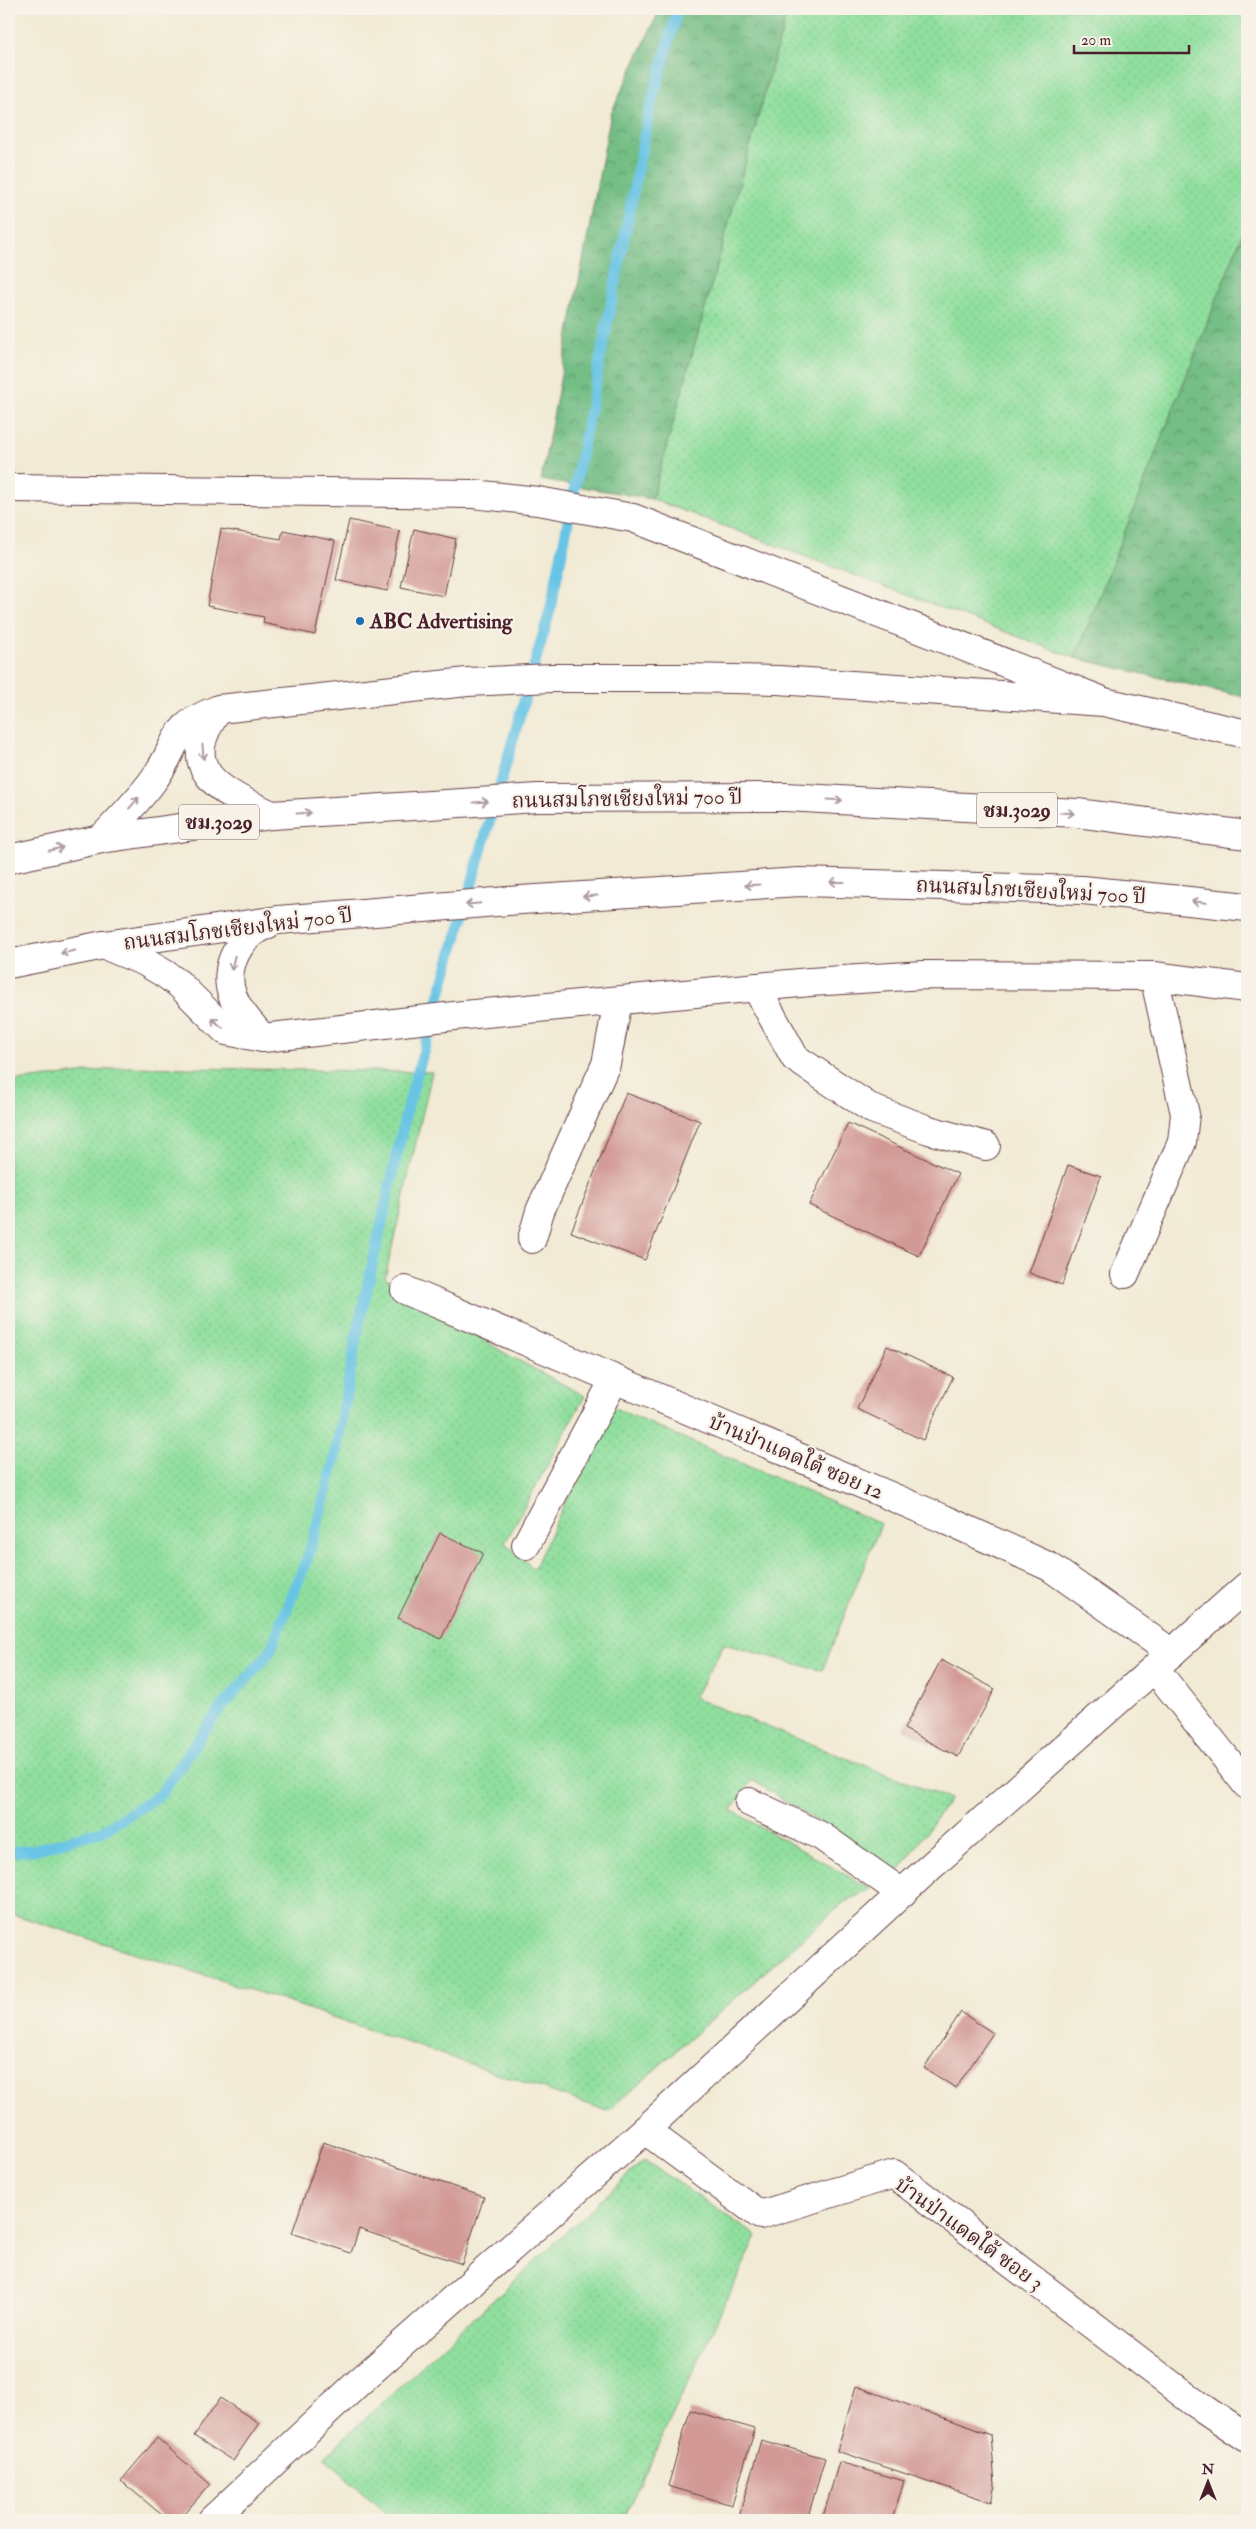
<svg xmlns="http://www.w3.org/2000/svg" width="1256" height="2529" viewBox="0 0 1256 2529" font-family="'IM FELL Double Pica','Noto Serif Thai',serif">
	<defs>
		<pattern id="grass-dots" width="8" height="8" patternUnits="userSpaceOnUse" patternTransform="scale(1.25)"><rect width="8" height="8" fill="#90df9e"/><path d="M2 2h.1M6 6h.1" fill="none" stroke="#7ebf88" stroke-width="1.8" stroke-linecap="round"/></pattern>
		<pattern id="forest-crowns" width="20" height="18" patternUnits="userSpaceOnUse" patternTransform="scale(1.25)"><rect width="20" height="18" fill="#74be85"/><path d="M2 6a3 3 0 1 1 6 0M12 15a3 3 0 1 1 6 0" fill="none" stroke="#619a6d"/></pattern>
	</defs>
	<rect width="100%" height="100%" fill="#f7f3e8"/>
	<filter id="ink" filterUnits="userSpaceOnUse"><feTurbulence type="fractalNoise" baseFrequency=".02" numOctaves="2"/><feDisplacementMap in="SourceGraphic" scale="10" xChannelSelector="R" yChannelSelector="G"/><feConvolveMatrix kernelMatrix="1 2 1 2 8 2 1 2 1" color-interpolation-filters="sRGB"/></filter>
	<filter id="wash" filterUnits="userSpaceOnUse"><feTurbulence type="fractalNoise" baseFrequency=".0096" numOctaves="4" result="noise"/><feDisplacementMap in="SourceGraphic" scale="20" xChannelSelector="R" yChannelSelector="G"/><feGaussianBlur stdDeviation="1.12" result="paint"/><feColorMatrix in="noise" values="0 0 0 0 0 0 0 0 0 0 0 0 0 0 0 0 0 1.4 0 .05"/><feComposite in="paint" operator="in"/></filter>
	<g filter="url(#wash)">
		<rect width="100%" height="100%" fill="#f1ead4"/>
		<g fill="url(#grass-dots)" stroke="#6d7f64">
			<path d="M788,9H1247V222L1075,658L652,499Z"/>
			<path d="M128,1067L432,1072L385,1278L503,1352L585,1396L505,1543L534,1569L610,1406L881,1524L822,1671L724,1644L694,1698L950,1799L898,1872L752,1780L731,1810L871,1889L843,1903L608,2111L282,2000L9,1913V1082Z"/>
			<path d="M644,2160L757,2236L623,2520H393L324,2457Z"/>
		</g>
		<g fill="url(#forest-crowns)" stroke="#5f6e58">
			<path d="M660,9H788L652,499L541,480L611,113Z"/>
			<path d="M1247,222V698L1075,658Z"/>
		</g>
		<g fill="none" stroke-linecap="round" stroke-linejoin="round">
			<path stroke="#67c4e5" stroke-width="11" d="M9,1852L33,1850L102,1831L160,1795L216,1714L270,1652L310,1551L335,1458L356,1338L407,1109L551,607L650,108L678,9"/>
		</g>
		<g id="blocks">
			<g fill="#d29995">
				<path d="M349,520L400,531L387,591L336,580Z"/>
				<path d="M221,529L281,539L283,530L335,541L315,635L263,623L264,617L207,606Z"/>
				<path d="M414,529L456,539L444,596L401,587Z"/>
				<path d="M626,1093L700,1121L645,1260L571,1232Z"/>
				<path d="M848,1123L958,1174L919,1256L809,1205Z"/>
				<path d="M1068,1165L1101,1176L1062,1285L1029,1273Z"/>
				<path d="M887,1346L953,1377L923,1440L857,1409Z"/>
				<path d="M440,1533L483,1553L441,1639L398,1618Z"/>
				<path d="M941,1660L995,1689L958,1757L904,1729Z"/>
				<path d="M961,2012L993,2033L956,2088L924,2068Z"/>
				<path d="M323,2142L484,2197L462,2264L359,2229L351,2253L292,2233Z"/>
				<path d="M856,2386L991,2435L995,2485L991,2502L837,2451Z"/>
				<path d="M220,2398L259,2423L233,2461L194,2436Z"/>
				<path d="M690,2410L755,2429L732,2505L668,2486Z"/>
				<path d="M157,2438L210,2484L179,2520H168L121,2481Z"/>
				<path d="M761,2440L825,2458L807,2520H755L739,2516Z"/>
				<path d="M839,2462L904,2481L892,2520H822Z"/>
			</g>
		</g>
	</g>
	<g filter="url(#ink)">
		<use href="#blocks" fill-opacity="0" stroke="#633d44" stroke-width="1"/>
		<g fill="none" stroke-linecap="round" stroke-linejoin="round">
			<g stroke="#633d44" stroke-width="30">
				<g id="minor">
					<path d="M9,488L473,494L538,501L633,518L1098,699"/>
					<path d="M756,987L795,1058L872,1109L929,1130L986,1146"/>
					<path d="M532,1239L540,1211L606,1064L618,1001"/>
					<path d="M1125,1274L1182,1142L1185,1114L1154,976"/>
					<path d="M405,1290L944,1519L1050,1567L1172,1653"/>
					<path d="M526,1545L614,1380"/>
					<path d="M1155,1669L1247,1785"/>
					<path d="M749,1802L821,1836L902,1893"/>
					<path d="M645,2130L760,2215L894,2174L1195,2403L1247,2438"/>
					<path d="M212,2520L359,2382L645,2130L929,1868L1247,1586"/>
				</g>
			</g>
			<g stroke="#633d44" stroke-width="30">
				<g id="major">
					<path d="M219,709C173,770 222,792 272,815"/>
					<path d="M101,839C119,820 137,802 152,782C181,744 167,728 219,709L467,682L552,678H682L778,680L1104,702L1247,734"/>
					<path d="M9,859L101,839L272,815L538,798L786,797L910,804L1077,813L1247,835"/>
					<path d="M104,945L145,962L165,974L179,984L226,1031L263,1038L454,1016L810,982L924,975L1154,976L1247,988"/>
					<path d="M9,964L104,945L278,920L521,900L800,882L1083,890L1247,907"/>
					<path d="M263,1038C252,1025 239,1013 233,997C221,968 240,934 268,924"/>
				</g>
			</g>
			<use href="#minor" stroke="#fff" stroke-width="28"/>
			<use href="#major" stroke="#fff" stroke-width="28"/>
		</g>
		<defs><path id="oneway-shaft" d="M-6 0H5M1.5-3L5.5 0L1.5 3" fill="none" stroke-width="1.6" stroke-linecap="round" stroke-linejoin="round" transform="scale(1.25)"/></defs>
		<g stroke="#ae9aa0">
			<use href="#oneway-shaft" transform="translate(203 752) rotate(86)"/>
			<use href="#oneway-shaft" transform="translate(835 800) rotate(3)"/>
			<use href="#oneway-shaft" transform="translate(481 802) rotate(-4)"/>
			<use href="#oneway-shaft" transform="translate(134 803) rotate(-49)"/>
			<use href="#oneway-shaft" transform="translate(304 813) rotate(-3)"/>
			<use href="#oneway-shaft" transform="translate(1067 813) rotate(3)"/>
			<use href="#oneway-shaft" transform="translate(56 849) rotate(-13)"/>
			<use href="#oneway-shaft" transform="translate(837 882) rotate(-180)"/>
			<use href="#oneway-shaft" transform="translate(752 885) rotate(176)"/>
			<use href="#oneway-shaft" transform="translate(590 896) rotate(176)"/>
			<use href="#oneway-shaft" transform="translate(1199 902) rotate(-174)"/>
			<use href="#oneway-shaft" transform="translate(473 904) rotate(175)"/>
			<use href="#oneway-shaft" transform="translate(68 952) rotate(169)"/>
			<use href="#oneway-shaft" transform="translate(233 963) rotate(103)"/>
			<use href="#oneway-shaft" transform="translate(217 1023) rotate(-140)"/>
		</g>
	</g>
	<circle fill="#1f6fb2" stroke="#f7f3e8" stroke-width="2" cx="360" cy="621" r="5"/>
	<g text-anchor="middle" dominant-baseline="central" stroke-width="4.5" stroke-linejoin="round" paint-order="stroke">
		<g fill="#f7f3e8" stroke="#7e5f64" stroke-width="1">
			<rect x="977" y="792.5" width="80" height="35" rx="4"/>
			<rect x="179" y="804.5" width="80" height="35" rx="4"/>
		</g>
		<g font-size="20" font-weight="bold" fill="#4a1f2b">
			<text x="1017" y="810">ชม.3029</text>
			<text x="219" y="822">ชม.3029</text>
		</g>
		<g font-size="21" font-weight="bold" fill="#4a1f2b" stroke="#f7f3e8" text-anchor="start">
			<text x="370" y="621">ABC Advertising</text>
		</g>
		<g font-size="21" fill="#4a1f2b" stroke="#f7f3e8">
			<text transform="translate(627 799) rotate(-1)">ถนนสมโภชเชียงใหม่ 700 ปี</text>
			<text transform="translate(1031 891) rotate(3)">ถนนสมโภชเชียงใหม่ 700 ปี</text>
			<text transform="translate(238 929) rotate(-7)">ถนนสมโภชเชียงใหม่ 700 ปี</text>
			<text transform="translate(796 1457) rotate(23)">บ้านป่าแดดใต้ ซอย 12</text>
			<text transform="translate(969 2234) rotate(36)">บ้านป่าแดดใต้ ซอย 3</text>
		</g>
	</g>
	<rect width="1256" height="2529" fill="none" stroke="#f7f3e8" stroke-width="30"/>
	<g transform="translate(1208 2482)" stroke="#f7f3e8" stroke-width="4" paint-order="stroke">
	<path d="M0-4L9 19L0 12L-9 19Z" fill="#4a1f2b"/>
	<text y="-8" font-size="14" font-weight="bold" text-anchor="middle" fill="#4a1f2b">N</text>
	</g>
	<path d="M1074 45v8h115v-8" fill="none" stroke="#4a1f2b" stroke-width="2.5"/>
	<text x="1081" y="45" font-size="15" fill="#4a1f2b" stroke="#f7f3e8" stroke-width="4" paint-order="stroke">20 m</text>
</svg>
